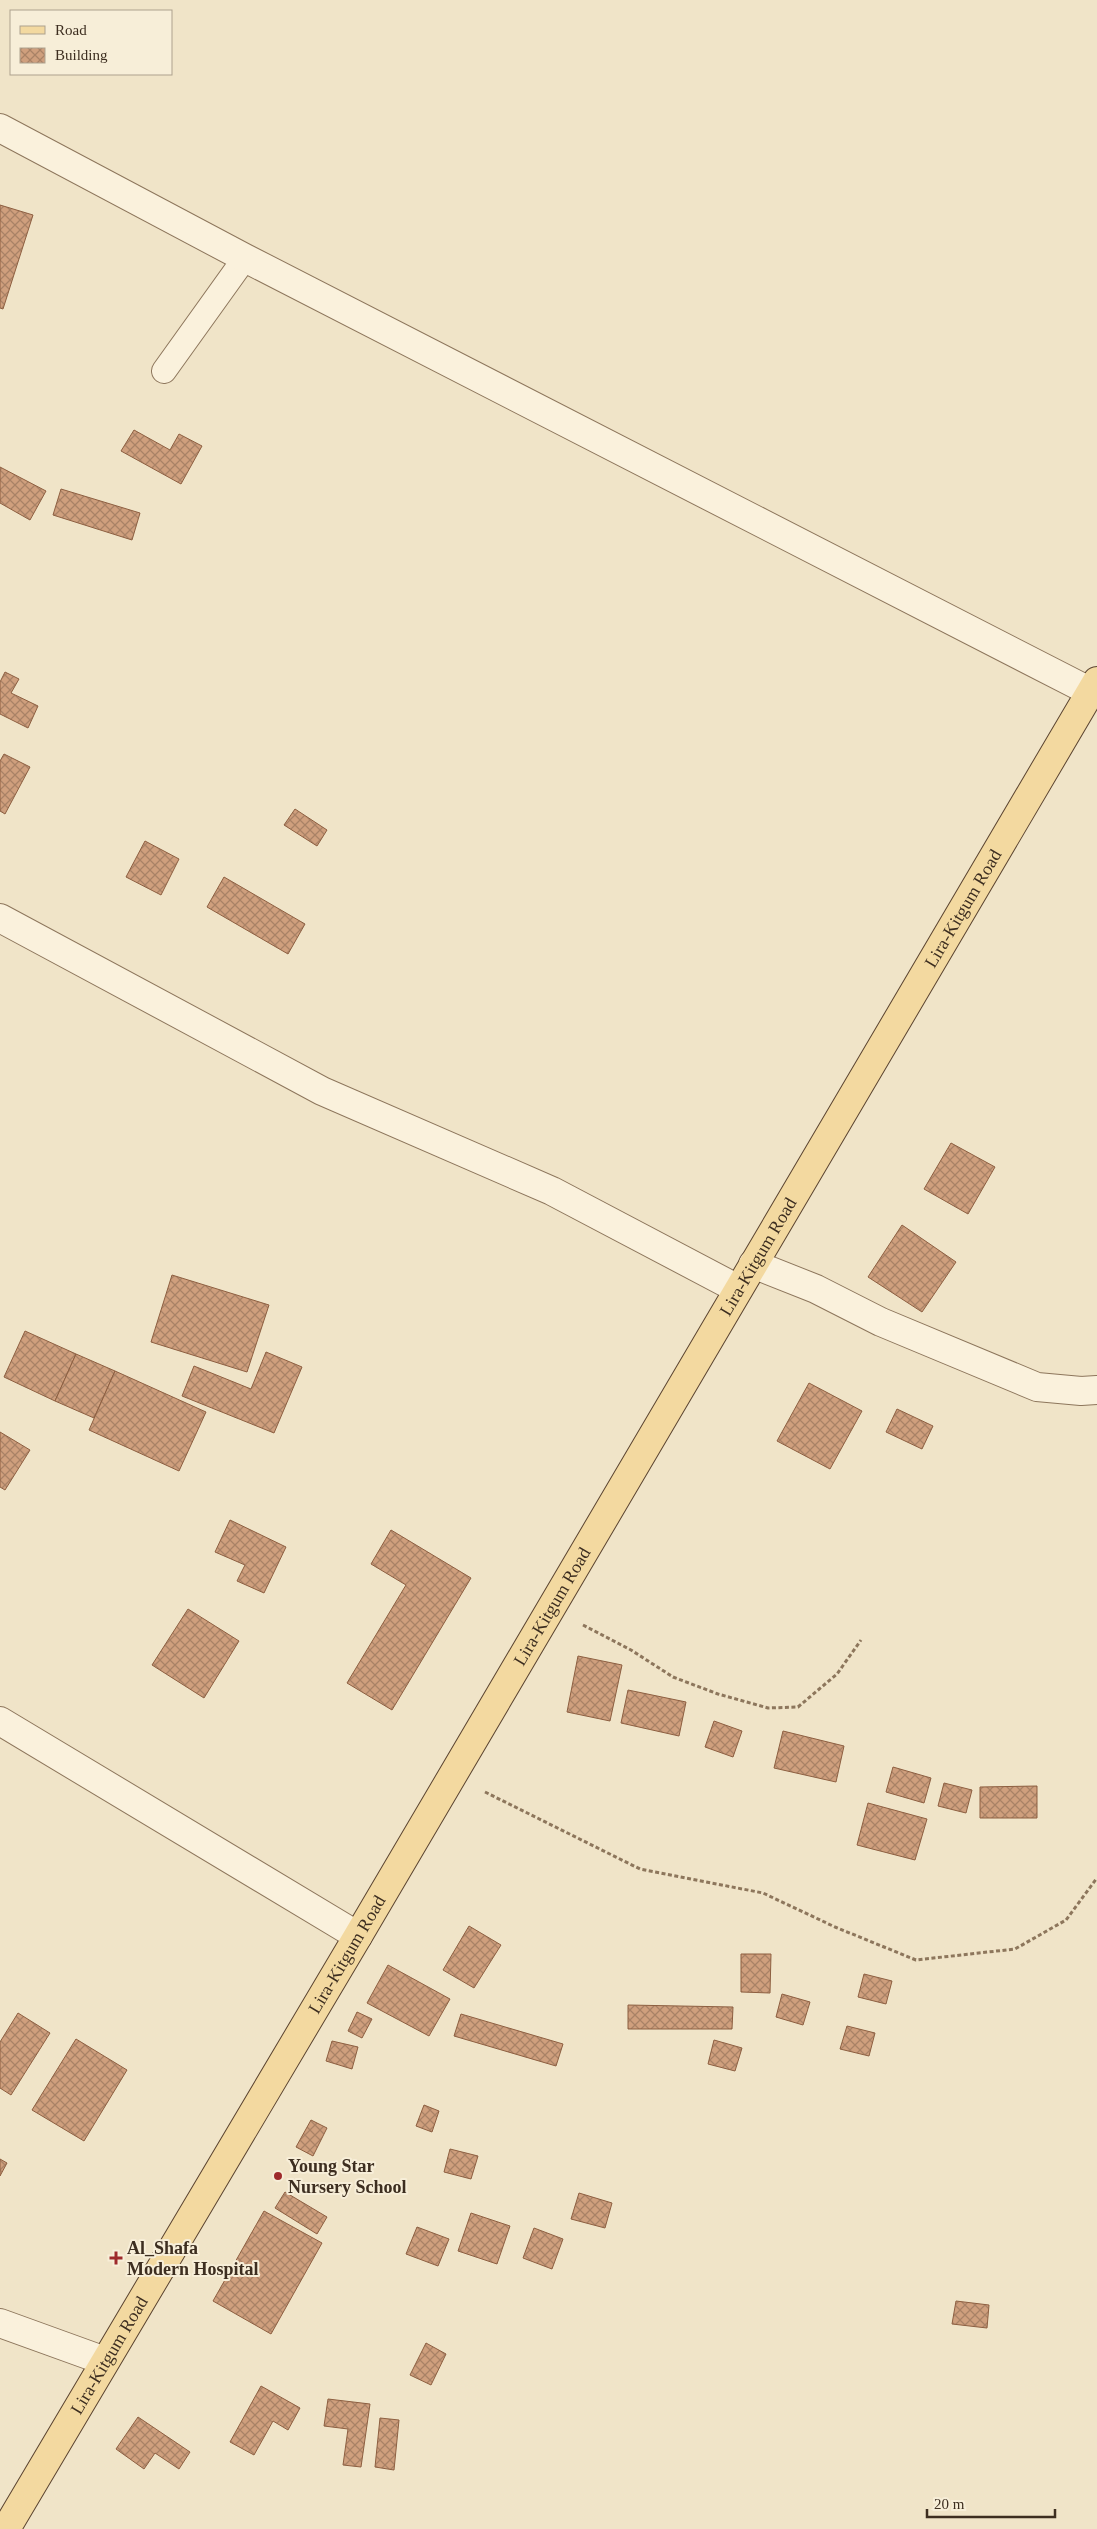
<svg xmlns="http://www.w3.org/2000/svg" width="1097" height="2529" viewBox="0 0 1097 2529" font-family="Georgia,serif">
	<defs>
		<pattern id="building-cross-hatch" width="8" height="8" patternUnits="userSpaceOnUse" patternTransform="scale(1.25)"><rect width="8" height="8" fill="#cf9f7d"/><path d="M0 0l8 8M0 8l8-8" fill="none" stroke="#a98266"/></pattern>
	</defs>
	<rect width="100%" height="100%" fill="#f0e4c8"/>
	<g fill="url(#building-cross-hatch)" stroke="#8d5f41">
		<path d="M0,205L33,215L3,309L0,308Z"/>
		<path d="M134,430L170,450L179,434L202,446L181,484L121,451Z"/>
		<path d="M0,467L46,491L30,520L0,503Z"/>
		<path d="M61,489L140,513L132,540L53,515Z"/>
		<path d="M5,672L19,679L11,693L38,706L28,728L0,714V682Z"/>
		<path d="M4,754L30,767L5,814L0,811V761Z"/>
		<path d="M295,809L327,830L317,846L284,825Z"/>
		<path d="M145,841L179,859L161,895L126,877Z"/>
		<path d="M224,877L305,924L288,954L207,907Z"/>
		<path d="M951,1143L995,1167L968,1214L924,1189Z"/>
		<path d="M902,1225L956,1262L922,1312L868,1277Z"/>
		<path d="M172,1275L269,1305L247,1372L151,1342Z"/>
		<path d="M25,1331L76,1354L55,1401L4,1377Z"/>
		<path d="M266,1352L302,1367L274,1433L182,1396L194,1366L251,1389Z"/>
		<path d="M76,1354L115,1371L94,1418L55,1401Z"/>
		<path d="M115,1371L206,1412L179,1471L89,1430Z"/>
		<path d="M809,1383L862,1411L830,1469L777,1441Z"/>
		<path d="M897,1409L933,1426L922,1449L886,1432Z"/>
		<path d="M0,1432L30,1450L5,1490L0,1487Z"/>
		<path d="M230,1520L286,1547L264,1593L237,1581L245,1565L215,1552Z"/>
		<path d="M391,1530L471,1578L392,1710L347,1683L406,1585L371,1564Z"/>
		<path d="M188,1609L239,1641L204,1698L152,1665Z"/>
		<path d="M578,1656L622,1665L610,1721L567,1712Z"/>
		<path d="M628,1690L686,1702L679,1736L621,1723Z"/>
		<path d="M714,1721L742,1731L733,1757L705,1747Z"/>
		<path d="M783,1731L844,1746L836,1782L774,1768Z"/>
		<path d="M893,1767L931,1778L924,1803L886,1792Z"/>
		<path d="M944,1783L972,1790L966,1813L938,1806Z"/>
		<path d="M1037,1786V1818H980V1787Z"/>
		<path d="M868,1803L927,1819L915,1860L857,1845Z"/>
		<path d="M469,1926L501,1945L474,1988L443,1970Z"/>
		<path d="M741,1954H771L770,1993L741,1992Z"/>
		<path d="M388,1965L450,1999L429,2036L367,2003Z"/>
		<path d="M864,1974L892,1981L886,2004L858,1997Z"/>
		<path d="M782,1994L810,2002L803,2025L776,2017Z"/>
		<path d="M628,2005L733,2007L732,2029H628Z"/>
		<path d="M357,2012L372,2019L362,2038L348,2031Z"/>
		<path d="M18,2013L50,2033L11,2095L0,2088V2042Z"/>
		<path d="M461,2014L563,2044L556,2066L454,2036Z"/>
		<path d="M847,2026L875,2033L869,2056L840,2049Z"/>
		<path d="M76,2039L127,2070L84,2141L32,2110Z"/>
		<path d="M714,2040L742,2048L735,2071L708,2064Z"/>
		<path d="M332,2041L358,2047L352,2069L326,2061Z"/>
		<path d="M424,2105L439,2111L432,2132L416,2126Z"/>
		<path d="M311,2120L327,2128L313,2156L296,2147Z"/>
		<path d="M450,2149L478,2156L471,2179L444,2172Z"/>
		<path d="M0,2159L7,2163L0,2176Z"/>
		<path d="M285,2192L327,2217L317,2234L275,2208Z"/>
		<path d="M579,2193L612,2203L605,2228L571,2219Z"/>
		<path d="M264,2211L322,2243L271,2334L213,2301Z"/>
		<path d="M471,2213L510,2226L497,2264L458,2251Z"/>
		<path d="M417,2227L449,2239L438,2266L406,2254Z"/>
		<path d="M534,2228L563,2239L552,2269L523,2258Z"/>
		<path d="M956,2301L989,2305L987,2328L952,2324Z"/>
		<path d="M426,2343L446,2354L431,2385L410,2375Z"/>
		<path d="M261,2386L300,2408L288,2430L273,2421L254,2455L230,2442Z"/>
		<path d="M328,2399L370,2404L361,2467L343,2465L348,2429L324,2426Z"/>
		<path d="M138,2417L190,2452L179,2469L155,2453L144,2469L116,2449Z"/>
		<path d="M380,2418L399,2420L394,2470L375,2467Z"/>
	</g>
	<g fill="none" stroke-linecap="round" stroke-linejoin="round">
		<g stroke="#8d765c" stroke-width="26">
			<path id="lane" d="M164,371L245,258"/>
		</g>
		<g stroke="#8d765c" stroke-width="30">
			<g id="street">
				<path d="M0,128L245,258L1091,692"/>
				<path d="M0,918L322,1091L552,1191L738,1289"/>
				<path d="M753,1264L816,1289L881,1322L1037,1387L1081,1391L1097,1390"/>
				<path d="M0,1721L358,1936"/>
				<path d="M0,2323L105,2361"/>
			</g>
		</g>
		<g stroke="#5b4430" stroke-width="30">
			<g id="primary">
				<path id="s1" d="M6,2529L358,1936L1097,681"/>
			</g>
		</g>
		<g stroke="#8d765c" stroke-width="3" stroke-dasharray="4 2.5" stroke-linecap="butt">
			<path d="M583,1625L631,1650L673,1677L718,1694L768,1708L798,1707L837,1674L861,1640"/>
			<path d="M485,1792L640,1869L763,1893L835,1927L916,1960L1015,1949L1066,1920L1097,1878"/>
		</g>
		<use href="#lane" stroke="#faf1dc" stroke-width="24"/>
		<use href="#street" stroke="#faf1dc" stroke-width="28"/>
		<use href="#primary" stroke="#f3d9a0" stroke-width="28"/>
	</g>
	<g fill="#9e2a2b" stroke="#f7eed8" stroke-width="2">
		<circle cx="278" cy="2176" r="5"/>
		<path d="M113.5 2250.5h5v5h5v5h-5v5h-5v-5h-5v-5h5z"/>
	</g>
	<g text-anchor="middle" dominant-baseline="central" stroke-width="4" stroke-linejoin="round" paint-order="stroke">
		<g font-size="18" fill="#3d2e20" stroke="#f7eed8">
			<text stroke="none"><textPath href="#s1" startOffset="1882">Lira-Kitgum Road</textPath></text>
			<text stroke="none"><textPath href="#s1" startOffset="1478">Lira-Kitgum Road</textPath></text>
			<text stroke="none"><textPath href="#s1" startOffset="1072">Lira-Kitgum Road</textPath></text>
			<text stroke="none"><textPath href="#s1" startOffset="668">Lira-Kitgum Road</textPath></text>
			<text stroke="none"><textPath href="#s1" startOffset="202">Lira-Kitgum Road</textPath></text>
		</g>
		<g font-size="18" font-weight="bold" fill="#3d2e20" stroke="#f7eed8" text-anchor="start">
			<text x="288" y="2166">Young Star<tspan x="288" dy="21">Nursery School</tspan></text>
			<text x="127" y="2248">Al_Shafa<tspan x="127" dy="21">Modern Hospital</tspan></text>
		</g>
	</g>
	<rect x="10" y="10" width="162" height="65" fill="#f7eed8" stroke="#ada18e"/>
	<rect x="20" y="26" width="25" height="8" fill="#f3d9a0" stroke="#ada18e"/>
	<text x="55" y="35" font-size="15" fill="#3d2e20">Road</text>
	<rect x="20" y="48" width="25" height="15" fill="url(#building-cross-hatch)" stroke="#ada18e"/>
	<text x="55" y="60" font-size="15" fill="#3d2e20">Building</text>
	<path d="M927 2509v8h128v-8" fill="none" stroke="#3d2e20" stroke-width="2.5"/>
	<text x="934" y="2509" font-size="15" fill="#3d2e20" stroke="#f7eed8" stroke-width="4" paint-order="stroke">20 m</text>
</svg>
